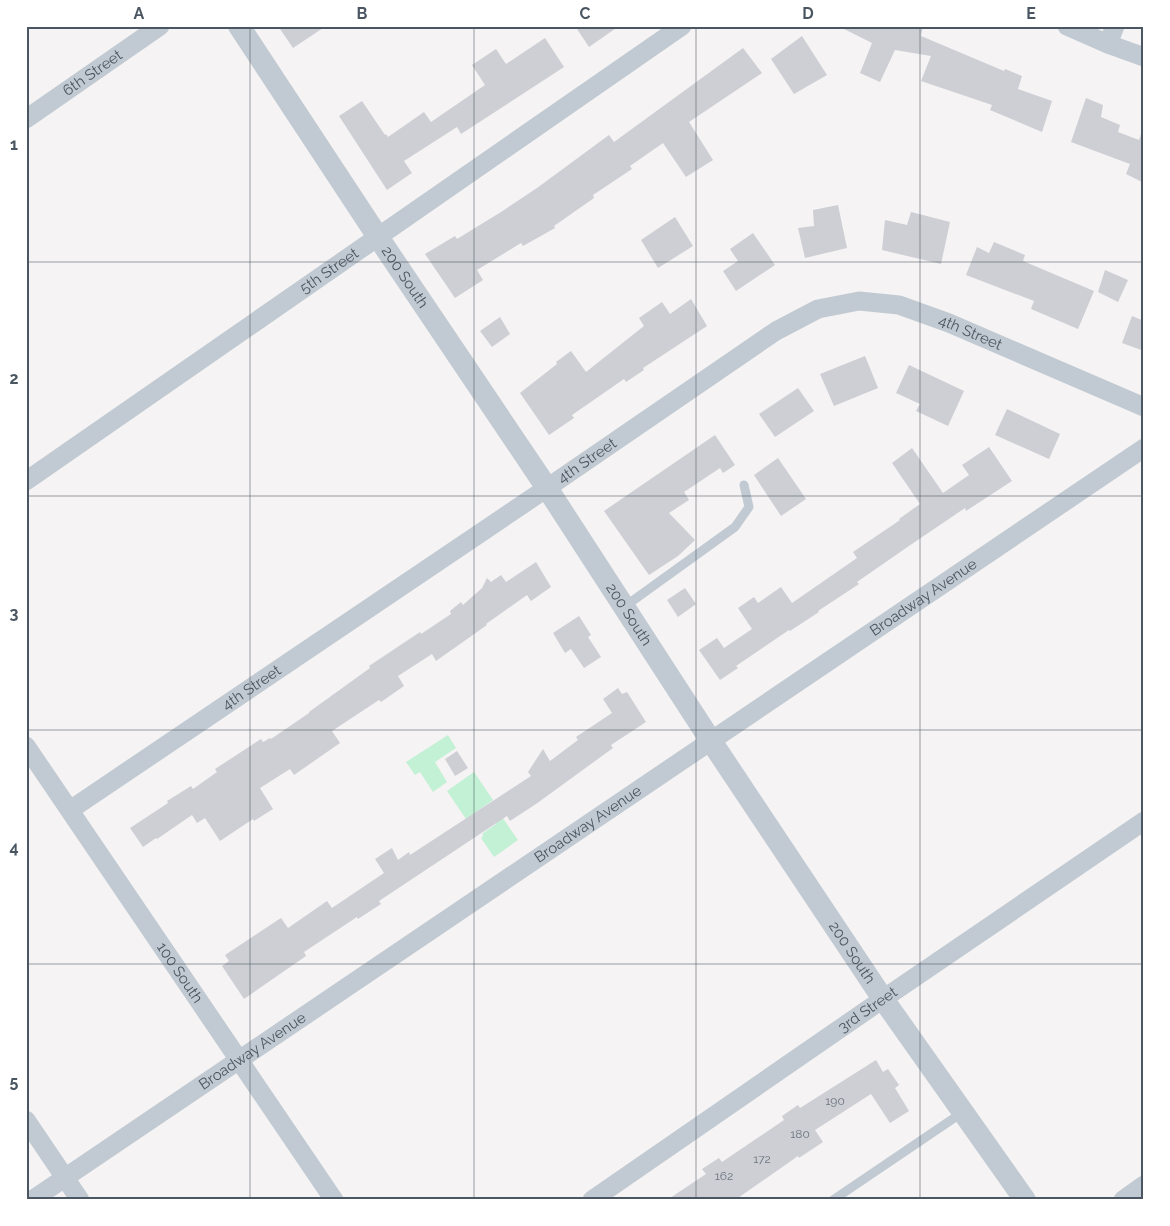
<svg xmlns="http://www.w3.org/2000/svg" width="1170" height="1226" viewBox="0 0 1170 1226" font-family="Raleway,sans-serif">
	<rect width="100%" height="100%" fill="#f5f3f3"/>
	<g fill="#c3f1d5">
		<path d="M448,735L456,748L435,762L447,782L433,792L420,772L415,775L406,762Z"/>
		<path d="M474,772L493,800L466,819L447,791Z"/>
		<path d="M502,817L518,840L494,857L481,838L483,836L482,834L496,824L495,822Z"/>
	</g>
	<g fill="#cdcfd5">
		<path d="M278,26H326L293,48Z"/>
		<path d="M575,26H619L589,47Z"/>
		<path d="M838,26H923L921,36L1004,71L1005,69L1022,76L1018,89L1052,101L1042,132L990,110L992,105L921,81L931,56L895,50L880,82L860,73L872,43Z"/>
		<path d="M802,36L827,75L794,94L771,59Z"/>
		<path d="M545,38L564,67L461,134L457,127L404,161L412,173L387,190L339,116L362,101L385,135L386,134L388,137L424,112L431,122L485,85L472,65L496,49L506,64Z"/>
		<path d="M743,48L762,73L689,122L713,160L686,177L663,143L630,166L632,169L593,195L594,198L554,226L555,228L523,246L521,243L477,270L483,280L455,298L425,254L455,236L457,239L501,212L537,188L609,135L614,142Z"/>
		<path d="M1086,98L1103,105L1101,117L1120,125L1118,132L1139,140L1142,131L1144,132V183L1126,174L1130,164L1071,142Z"/>
		<path d="M838,205L847,248L805,258L798,228L814,226L813,210Z"/>
		<path d="M911,212L950,222L941,264L882,250L885,220L907,225Z"/>
		<path d="M675,217L693,246L658,268L641,240Z"/>
		<path d="M753,233L775,265L736,291L723,271L738,261L730,249Z"/>
		<path d="M994,242L1025,255L1023,261L1094,291L1078,329L1031,309L1034,301L966,275L977,247L989,253Z"/>
		<path d="M1105,270L1128,280L1118,302L1098,292Z"/>
		<path d="M691,299L707,326L643,368L644,370L626,382L624,379L572,415L574,418L549,435L520,393L557,364L556,362L571,351L586,372L644,326L639,318L662,302L670,314Z"/>
		<path d="M1132,316L1144,321V351L1122,343Z"/>
		<path d="M500,317L510,334L492,347L480,331Z"/>
		<path d="M865,356L878,388L834,406L820,374Z"/>
		<path d="M909,365L964,391L948,426L916,411L920,404L896,393Z"/>
		<path d="M798,388L814,411L775,437L759,414Z"/>
		<path d="M1007,409L1060,434L1049,459L995,435Z"/>
		<path d="M715,435L735,465L723,473L720,468L684,492L689,500L669,513L695,540L678,556L649,575L604,511Z"/>
		<path d="M989,447L1012,481L966,511L965,508L906,548L857,582L859,584L818,611L819,612L790,631L789,630L736,666L738,668L720,680L699,650L717,638L724,648L752,629L738,608L754,597L758,603L781,587L792,603L857,558L853,552L900,520L899,519L920,504L892,463L912,448L943,493L969,475L962,465Z"/>
		<path d="M778,458L806,499L781,516L754,475Z"/>
		<path d="M536,562L551,587L531,601L527,595L486,624L487,625L436,661L432,654L398,676L404,686L381,702L379,700L332,731L340,743L294,775L290,769L260,788L273,809L254,821L253,819L220,841L205,818L197,823L192,815L157,839L156,838L143,847L130,828L168,803L167,801L191,786L193,789L217,772L215,769L261,739L263,742L270,738L271,739L309,713V712L370,668L369,666L420,632L421,634L451,614L450,611L461,602L463,605L482,588L487,578L491,582L501,575L506,582Z"/>
		<path d="M685,588L696,604L678,617L667,600Z"/>
		<path d="M579,616L591,635L588,637L601,657L584,668L571,649L565,653L553,633Z"/>
		<path d="M618,688L622,694L627,692L646,722L611,745L613,748L536,804L510,821L507,816L379,901L381,904L358,919L357,917L304,952L306,956L244,999L222,966L229,961L225,955L281,918L288,928L327,901L332,908L384,873L375,859L392,848L398,860L409,852L410,855L531,776L528,772L543,749L550,761L578,740L576,737L612,713L603,699Z"/>
		<path d="M457,751L468,768L455,776L445,759Z"/>
		<path d="M876,1060L883,1072L888,1069L899,1085L895,1088L909,1111L890,1123L871,1094L815,1130L823,1142L799,1158L798,1156L735,1200H667L706,1174L702,1169L719,1158L722,1162L784,1120L782,1116L798,1105L800,1108Z"/>
	</g>
	<g fill="none" stroke-linecap="round" stroke-linejoin="round">
		<g stroke="#c1cad2" stroke-width="9">
			<path d="M624,607L735,527L749,507L744,485"/>
			<path d="M833,1200L963,1112"/>
		</g>
		<g stroke="#c1cad2" stroke-width="19">
			<path d="M1067,26L1108,44L1144,57"/>
			<path d="M1108,44L1115,26"/>
			<path id="s1" d="M26,119L160,26"/>
			<path id="s2" d="M26,481L682,26"/>
			<path id="s3" d="M26,746L334,1200"/>
			<path id="s4" d="M70,810L547,488L776,331L818,309L859,301L899,305L949,323L1144,407"/>
			<path d="M26,1120L80,1200"/>
			<path id="s5" d="M32,1200L1144,448"/>
			<path id="s6" d="M592,1200L883,999L1144,821"/>
			<path d="M1123,1200L1144,1185"/>
		</g>
		<path stroke="#c1cad2" stroke-width="22" id="s7" d="M239,26L378,237L547,488L711,741L883,999L1025,1200"/>
	</g>
	<path fill="none" stroke="#4a5661" stroke-width="1" stroke-opacity="0.55" d="M250,26V1200M474,26V1200M696,26V1200M920,26V1200M26,262H1144M26,496H1144M26,730H1144M26,964H1144"/>
	<g text-anchor="middle" dominant-baseline="central" stroke-width="4" stroke-linejoin="round" paint-order="stroke">
		<g font-size="12" fill="#6b747e">
			<text x="835" y="1101">190</text>
			<text x="800" y="1134">180</text>
			<text x="762" y="1159">172</text>
			<text x="724" y="1176">162</text>
		</g>
		<g font-size="15" fill="#4a5661" stroke="#fff">
			<text stroke="none"><textPath href="#s1" startOffset="81">6th Street</textPath></text>
			<text stroke="none"><textPath href="#s2" startOffset="369">5th Street</textPath></text>
			<text stroke="none"><textPath href="#s7" startOffset="301">200 South</textPath></text>
			<text stroke="none"><textPath href="#s4" startOffset="1059">4th Street</textPath></text>
			<text stroke="none"><textPath href="#s4" startOffset="624">4th Street</textPath></text>
			<text stroke="none"><textPath href="#s5" startOffset="1076">Broadway Avenue</textPath></text>
			<text stroke="none"><textPath href="#s7" startOffset="706">200 South</textPath></text>
			<text stroke="none"><textPath href="#s4" startOffset="219">4th Street</textPath></text>
			<text stroke="none"><textPath href="#s5" startOffset="671">Broadway Avenue</textPath></text>
			<text stroke="none"><textPath href="#s7" startOffset="1111">200 South</textPath></text>
			<text stroke="none"><textPath href="#s3" startOffset="274">100 South</textPath></text>
			<text stroke="none"><textPath href="#s6" startOffset="335">3rd Street</textPath></text>
			<text stroke="none"><textPath href="#s5" startOffset="266">Broadway Avenue</textPath></text>
		</g>
	</g>
	<rect width="1170" height="1226" fill="none" stroke="#ffffff" stroke-width="55"/>
	<rect x="28" y="28" width="1114" height="1170" fill="none" stroke="#4a5661" stroke-width="2"/>
	<g font-size="16" text-anchor="middle" font-weight="bold" fill="#4a5661">
		<text x="139" y="19">A</text>
		<text x="362" y="19">B</text>
		<text x="585" y="19">C</text>
		<text x="808" y="19">D</text>
		<text x="1031" y="19">E</text>
		<text x="14" y="150">1</text>
		<text x="14" y="384">2</text>
		<text x="14" y="619">3</text>
		<text x="14" y="853">4</text>
		<text x="14" y="1087">5</text>
	</g>
</svg>
